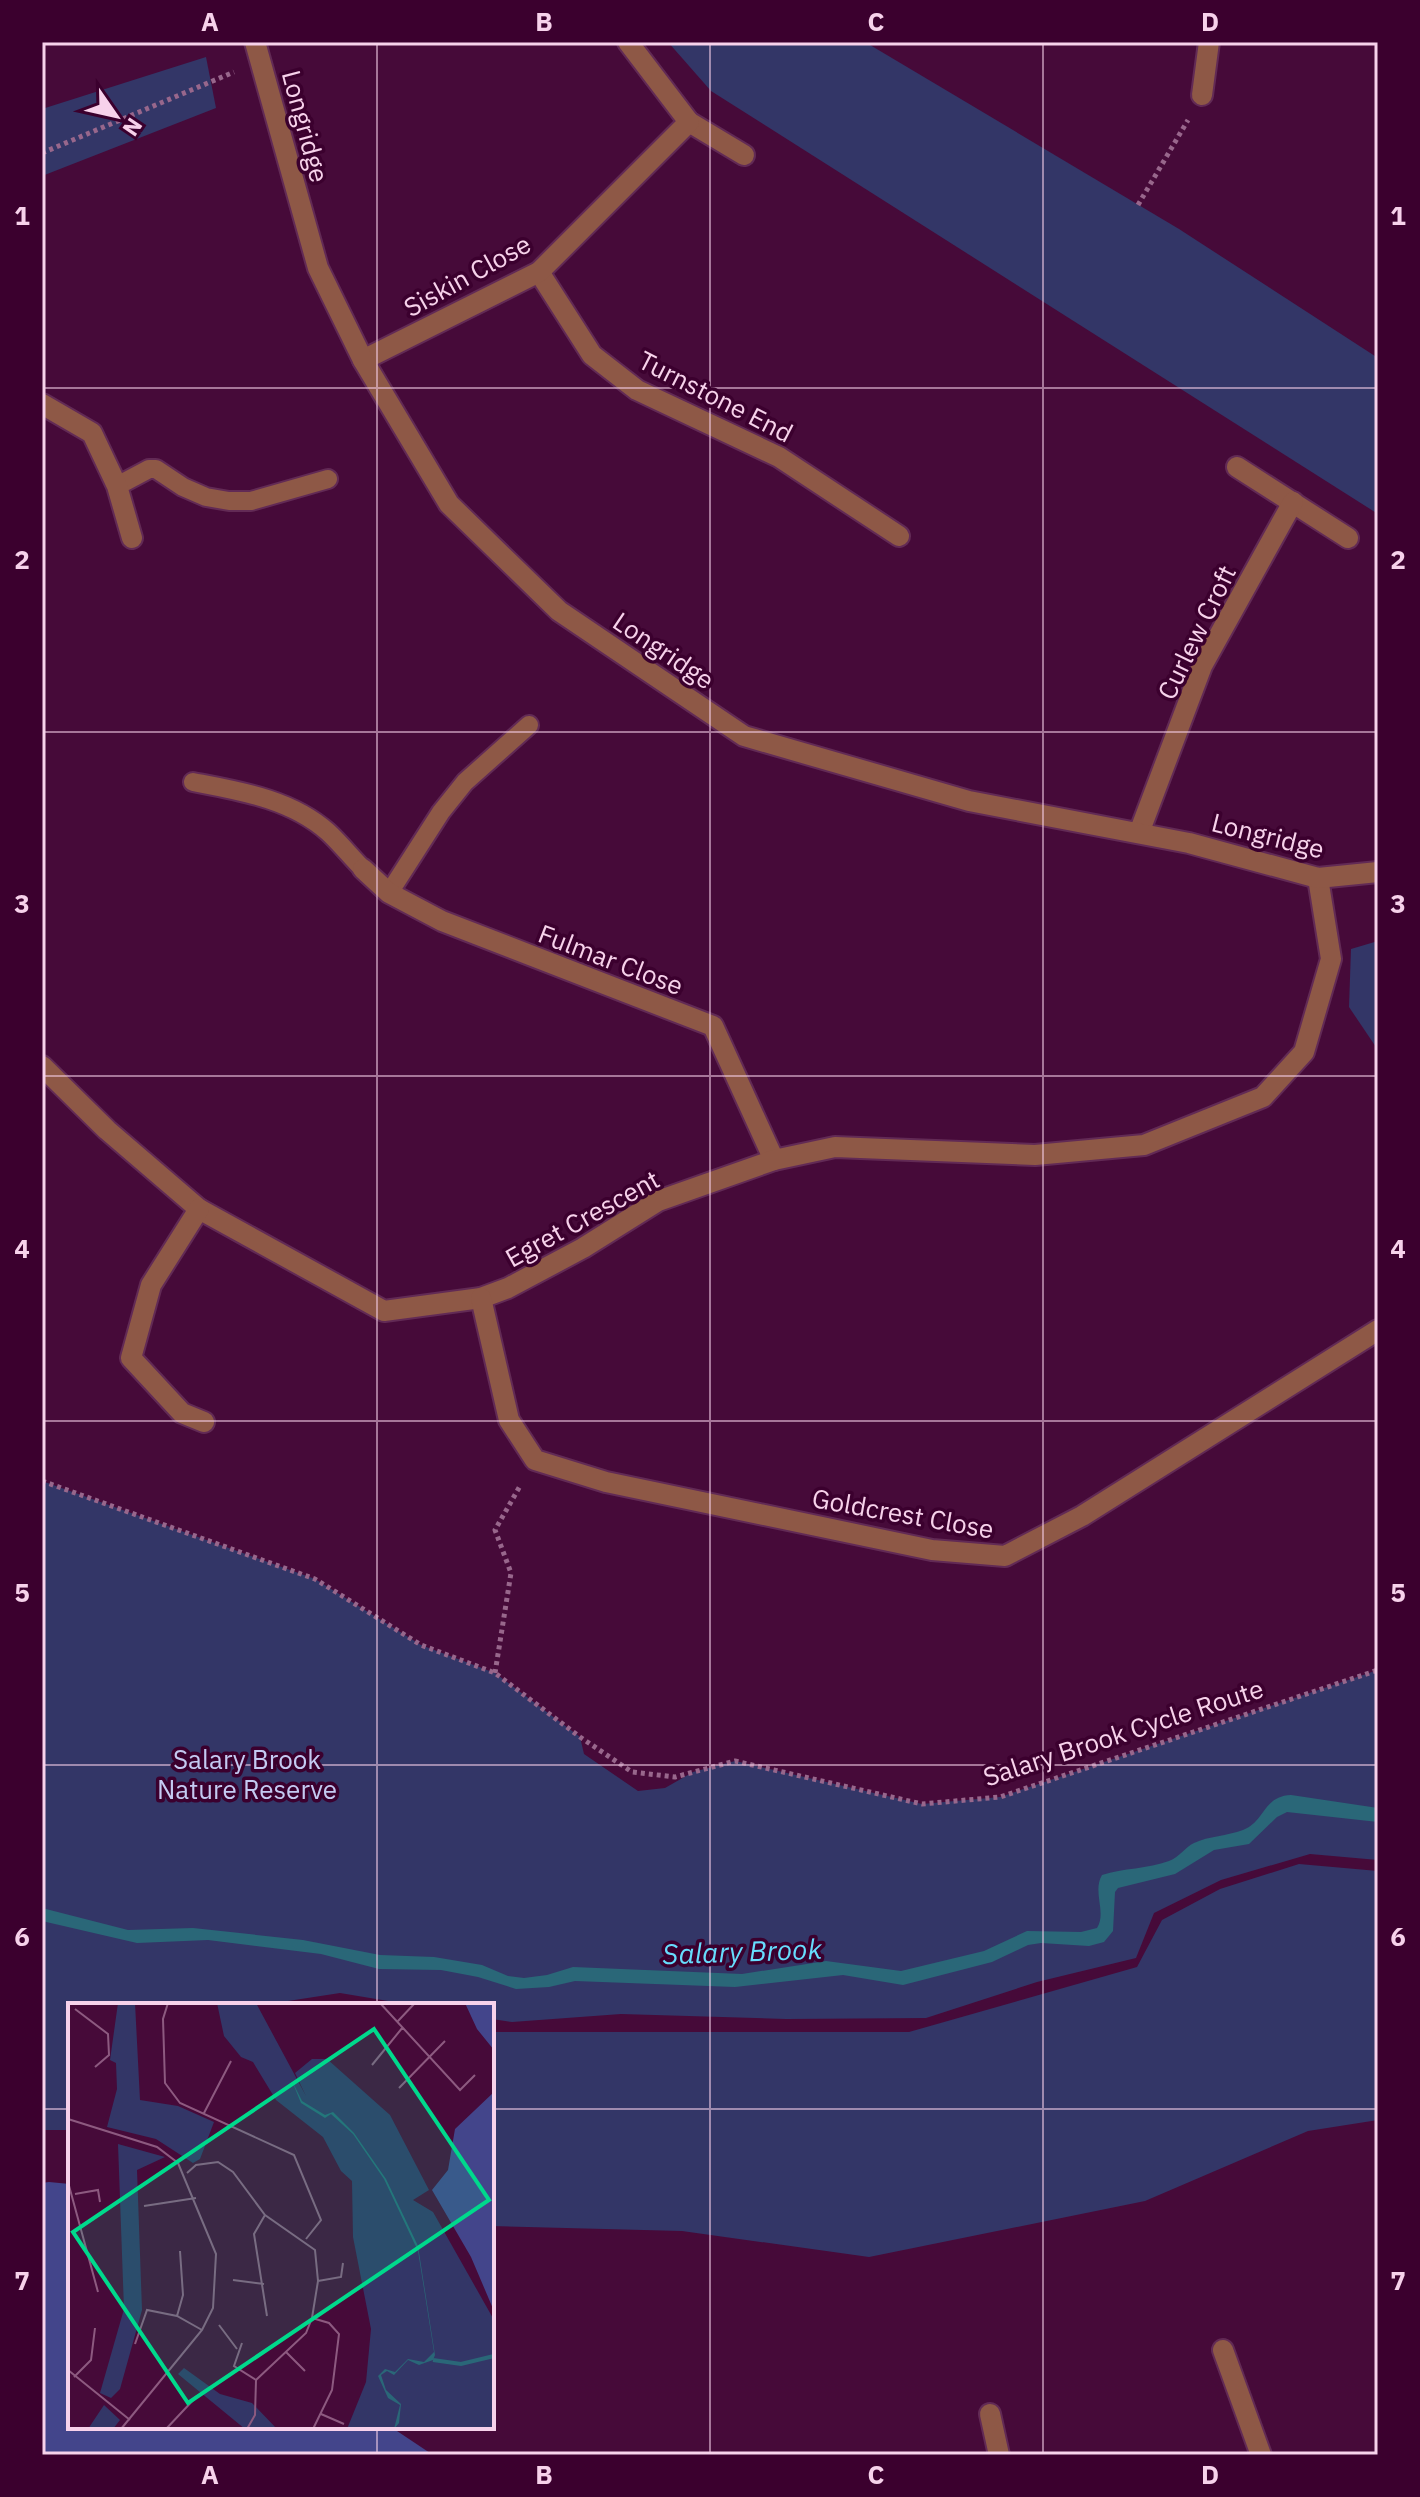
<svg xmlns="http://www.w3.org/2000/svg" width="1420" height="2497" viewBox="0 0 1420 2497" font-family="'IBM Plex Sans',sans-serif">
	<rect width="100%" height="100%" fill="#460a39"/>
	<g fill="#333667">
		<path d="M668,42H865L1179,229L1378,358V514L711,91Z"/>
		<path d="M206,57L216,108L42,176V109Z"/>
		<path d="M1378,941V1050L1349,1007L1351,949Z"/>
		<path d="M42,1481L315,1579L421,1645L495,1673L580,1737L584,1754L638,1791L665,1788L693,1772L735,1761L922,1804L1000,1797L1378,1670V1860L1310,1854L1221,1880L1154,1913L1136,1958L1037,1982L926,2018L786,2019L621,2014L512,2022L492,2019V2005H412L340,1993L288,2001L289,2005H70V2130H42Z"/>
		<path d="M1299,1864L1378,1871V2120L1308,2131L1145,2201L869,2257L682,2231L492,2226V2032H909L1137,1967L1162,1920L1220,1889Z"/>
	</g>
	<path fill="#43458b" d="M49,2182L70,2184V2427H391L433,2455H42V2183Z"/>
	<path fill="#2a6778" d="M1291,1795L1378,1808V1822L1287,1812L1277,1817L1249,1844L1214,1850L1175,1874L1118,1888L1115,1892L1113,1931L1104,1942L1089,1946L1041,1943L1028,1945L992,1962L903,1985L843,1975L735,1987L575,1981L549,1987L516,1989L478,1977L441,1970L379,1969L321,1954L208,1940L137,1943L42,1921V1908L128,1930L193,1928L303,1940L380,1955L434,1957L482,1965L508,1976L524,1978L547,1975L573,1967L742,1974L826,1961L901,1971L984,1951L1027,1931L1081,1932L1097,1928C1107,1912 1092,1892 1102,1875C1123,1868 1148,1869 1169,1861C1180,1857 1185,1847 1194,1843C1209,1836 1227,1836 1243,1830C1265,1822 1263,1796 1291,1795Z"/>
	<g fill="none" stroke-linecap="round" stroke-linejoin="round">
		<g stroke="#622a55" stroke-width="22">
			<g id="service">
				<path d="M117,486L149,469H156L183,487L206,497L229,501H251L328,479"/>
				<path d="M193,782C240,791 291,799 328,832C340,843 351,857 363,869"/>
				<path d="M389,893L441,812L465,782L529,725"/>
			</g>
		</g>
		<g stroke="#622a55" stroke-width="24">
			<g id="minor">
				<path d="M1202,95L1209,42"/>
				<path d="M689,122L744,155"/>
				<path d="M539,272L592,355L637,390L779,457L899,536"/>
				<path d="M363,360L539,272L689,122L628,42"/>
				<path d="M42,404L92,433L117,486L132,538"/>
				<path d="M1237,467L1348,538"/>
				<path d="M1139,833L1202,666L1293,502"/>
				<path d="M363,869L389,893L442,921L713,1026L774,1160"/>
				<path d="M42,1066L107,1130L199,1209L384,1311L481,1298L508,1288L583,1248L658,1201L774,1160L835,1147L1035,1155L1144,1145L1263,1097L1304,1052L1331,959L1318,878"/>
				<path d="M199,1209L151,1285L131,1358L182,1413L204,1422"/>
				<path d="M481,1298L509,1420L535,1460L606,1482L932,1550L1005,1556L1082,1516L1378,1330"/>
				<path d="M1223,2350L1261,2455"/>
				<path d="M990,2414L999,2455"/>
			</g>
		</g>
		<g stroke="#622a55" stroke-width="24">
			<path id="tertiary" d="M255,42L318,268L363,360L449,504L559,611L744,736L969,801L1189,843L1318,878L1378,872"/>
		</g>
		<g stroke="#98678c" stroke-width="5" stroke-dasharray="4 4" stroke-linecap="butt">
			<path d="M42,153L234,72"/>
			<path d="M1138,205L1188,120"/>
			<path d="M42,1481L315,1579L421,1645L495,1673L580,1737L632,1772L675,1777L735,1761L922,1804L1000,1797L1378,1670"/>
			<path d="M495,1673L511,1573L495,1530L520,1486"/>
		</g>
		<use href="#service" stroke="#8e5846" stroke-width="18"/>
		<use href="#minor" stroke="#8e5846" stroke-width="20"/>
		<use href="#tertiary" stroke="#8e5846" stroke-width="20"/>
	</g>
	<path fill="none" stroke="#f7d2eb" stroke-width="2" stroke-opacity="0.55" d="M377,42V2005M710,42V2455M1043,42V2455M42,388H1378M42,732H1378M42,1076H1378M42,1421H1378M42,1765H1378M42,2109H70M492,2109H1378M377,2427V2455"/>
	<g text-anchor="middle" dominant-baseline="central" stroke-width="7" stroke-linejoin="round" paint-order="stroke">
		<g font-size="26" fill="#f7d2eb" stroke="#3b002e">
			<text transform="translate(306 126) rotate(75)">Longridge</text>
			<text transform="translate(467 275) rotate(-29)">Siskin Close</text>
			<text transform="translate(716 396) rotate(27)">Turnstone End</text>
			<text transform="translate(1196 632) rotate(-64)">Curlew Croft</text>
			<text transform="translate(664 650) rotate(34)">Longridge</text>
			<text transform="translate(1268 835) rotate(14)">Longridge</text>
			<text transform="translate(611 959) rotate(21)">Fulmar Close</text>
			<text transform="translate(582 1218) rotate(-29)">Egret Crescent</text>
			<text transform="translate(903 1513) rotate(10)">Goldcrest Close</text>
			<text transform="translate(1123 1732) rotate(-18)">Salary Brook Cycle Route</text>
		</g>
		<g font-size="26" fill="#c4caf2" stroke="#3b002e">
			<text x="247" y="1759">Salary Brook<tspan x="247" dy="30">Nature Reserve</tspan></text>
		</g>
		<g font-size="28" font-style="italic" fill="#67ddfd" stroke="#3b002e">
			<text transform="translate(742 1951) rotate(-2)">Salary Brook</text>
		</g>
	</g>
	<g transform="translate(68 2003)">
		<rect width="426" height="426" fill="#460a39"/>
		<path d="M50,0H67L72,97L110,103L146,119L132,156L125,160L88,136L39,124L49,86L48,60L42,57ZM149,0H188L238,93L227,70L244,56H259L322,112L361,187L345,197L365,209L426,317V426H279L298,379L303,326L285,234L284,178L273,168L255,134L208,97L185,59L173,54L156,33ZM50,141L97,154L69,167L74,307L52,386L43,395L32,390L56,306ZM116,365L152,391L184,400L209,426H177L110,371ZM36,402L52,417L45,426H20Z" fill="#333667"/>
		<path d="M397,0H426V47L409,26ZM426,89V308L403,254L364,187L380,167L387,126Z" fill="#43458b"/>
		<path d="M224,78L234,98L257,112L265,109L286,130L318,176L350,243L367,352L365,357L351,362L340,357L326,372L319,368L313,372L318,387L333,401L331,420L326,426L332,402L320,395L310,373L317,366L327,369L340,356L356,359L366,349L350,248L316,176L285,131L263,111L257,115L233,100Z" fill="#2a6778"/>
		<path fill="none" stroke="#2a6778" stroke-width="4" d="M365,357L393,361L426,353"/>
		<path fill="none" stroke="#8d5a80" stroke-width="2" d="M100,0L95,16L97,80L112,100L226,152L253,217L238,236M312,0L392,87L407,72M7,6L40,31L41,52L27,64M330,18L347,0M304,62L335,24M331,85L377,38M136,110L163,58M0,116L89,144L110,160L148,251L145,305L134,327L53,426M119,170L128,162L150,159L165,169L197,212L247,247L250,278L244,315L238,330L188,377L187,412L179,426M0,179L30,289M7,191L30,187L32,199M76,203L128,195M197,212L186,231L199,313M165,277L196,281M250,278L273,274L275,260M109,313L115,292L112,248M244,315L261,320L271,331L264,387L245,426M151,322L169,346M174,340L166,363L188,377M67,341L79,307L109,313L134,327M218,349L237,368M0,367L62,417M6,374L23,357L27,325M253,411L276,421M98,426L129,393"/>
		<path fill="#00d98c" fill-opacity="0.15" stroke="#00d98c" stroke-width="4" d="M306,26L421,197L120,400L5,229Z"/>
		<rect width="426" height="426" fill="none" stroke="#f7d2eb" stroke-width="4"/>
	</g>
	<rect width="1420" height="2497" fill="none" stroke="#3b002e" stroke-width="88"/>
	<g transform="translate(116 116) rotate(124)" stroke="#3b002e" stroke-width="6" paint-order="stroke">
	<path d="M0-6L14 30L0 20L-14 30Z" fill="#f7d2eb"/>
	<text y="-12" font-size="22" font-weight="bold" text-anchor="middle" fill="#f7d2eb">N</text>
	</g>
	<rect x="44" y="44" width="1332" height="2409" fill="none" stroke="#f7d2eb" stroke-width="3"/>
	<g font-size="26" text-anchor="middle" font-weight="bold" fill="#f7d2eb">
		<text x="210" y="31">A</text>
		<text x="544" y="31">B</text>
		<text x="876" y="31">C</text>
		<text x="1210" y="31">D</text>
		<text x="22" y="225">1</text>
		<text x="1398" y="225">1</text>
		<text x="22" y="569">2</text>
		<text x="1398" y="569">2</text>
		<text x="22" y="913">3</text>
		<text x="1398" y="913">3</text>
		<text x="22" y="1258">4</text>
		<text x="1398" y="1258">4</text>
		<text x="22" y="1602">5</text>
		<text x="1398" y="1602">5</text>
		<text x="22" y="1946">6</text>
		<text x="1398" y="1946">6</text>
		<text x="22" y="2290">7</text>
		<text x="1398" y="2290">7</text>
		<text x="210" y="2484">A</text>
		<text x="544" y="2484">B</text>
		<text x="876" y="2484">C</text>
		<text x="1210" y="2484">D</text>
	</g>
</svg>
